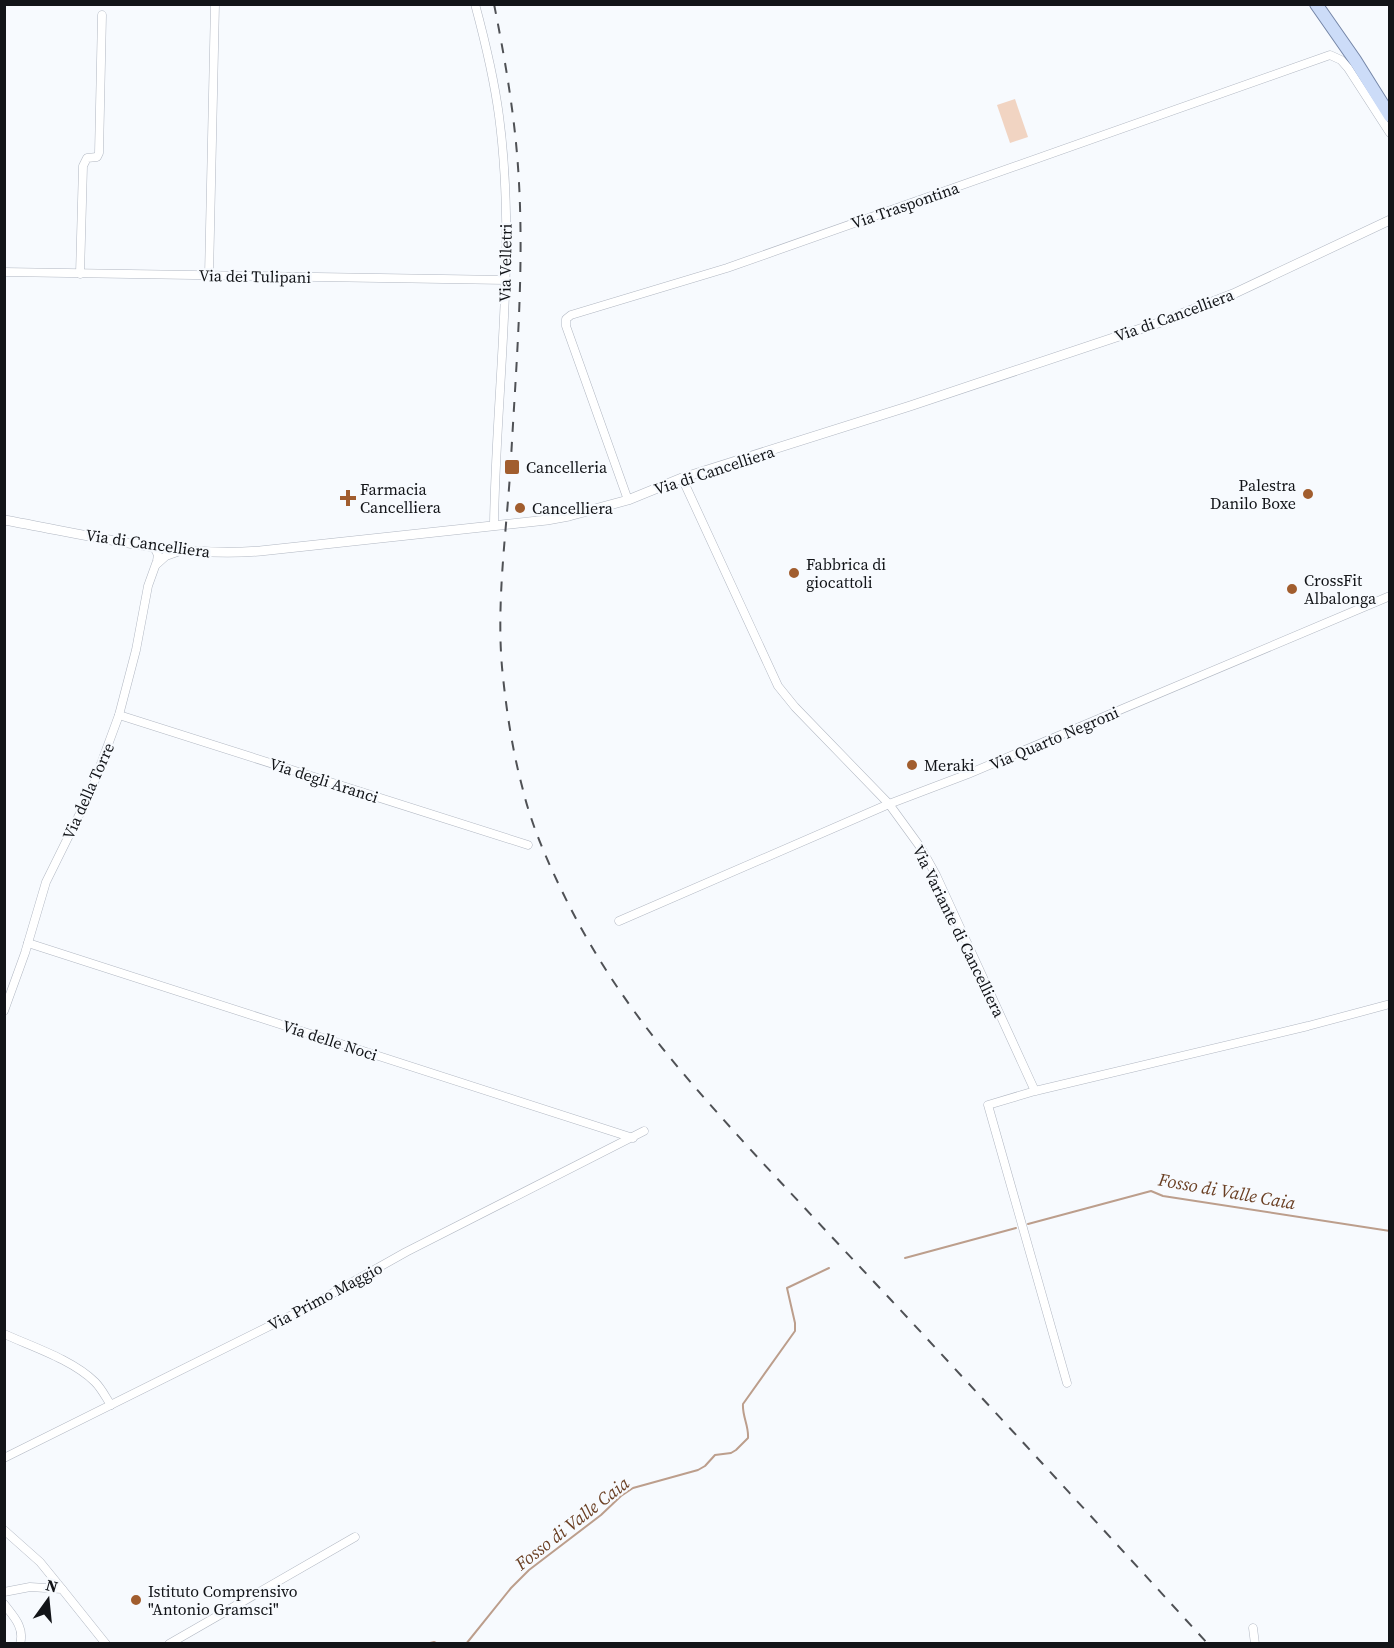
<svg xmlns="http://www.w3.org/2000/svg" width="1394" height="1648" viewBox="0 0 1394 1648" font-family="'Source Serif 4',serif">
	<rect width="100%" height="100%" fill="#f7fafe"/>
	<path fill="#f1d4c2" d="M1015,99L1028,137L1010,143L997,105Z"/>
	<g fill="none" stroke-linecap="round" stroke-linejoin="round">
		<g stroke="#bc9e8c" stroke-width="2">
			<path d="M1028,1224L1151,1191L1163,1196L1390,1231"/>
			<path d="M905,1258L1016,1228"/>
			<path d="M426,1644L434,1642L438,1644"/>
			<path d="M466,1644L511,1588L529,1570L601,1515L621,1496L633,1488L698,1470L705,1466L715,1455L731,1453L736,1450L748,1438C749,1426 742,1416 743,1404L795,1331V1323L787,1288L829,1268"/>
		</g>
		<g stroke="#b1b7c2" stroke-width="9">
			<g id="minor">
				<path d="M475,4C485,41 494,78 499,116C517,251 496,388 494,524"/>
				<path d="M4,272L506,280"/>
				<path d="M80,274L83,166L87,158L97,157L99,153L102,15"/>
				<path d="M209,275L215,4"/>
				<path d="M682,478L778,686L795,707L889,804L921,848L936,875L1035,1091"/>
				<path d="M628,500L566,326V319L571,315L727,268L1330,55L1341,60L1348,68L1390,133"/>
				<path d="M157,564L166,556L180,551"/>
				<path d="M119,715L528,845"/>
				<path d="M619,921L889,804L968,774L1390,596"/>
				<path d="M28,943L633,1138"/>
				<path d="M4,1011L25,953L46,882L91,791L119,715L136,650L148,586L157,561L158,555L154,547"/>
				<path d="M4,1334C33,1347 73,1360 95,1382C102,1389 106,1398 111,1405"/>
				<path d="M1067,1383L988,1105L1035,1091L1308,1026L1390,1004"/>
				<path d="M4,1458L310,1306L406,1252L644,1131"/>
				<path d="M4,1530L40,1562L62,1589"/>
				<path d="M4,1592L30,1587L62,1589L106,1644"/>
				<path d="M4,1604C13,1616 25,1627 20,1644"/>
				<path d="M1253,1628L1255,1644"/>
				<path d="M169,1644L355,1537"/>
			</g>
		</g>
		<g stroke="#b1b7c2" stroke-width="10">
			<path id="tertiary" d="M4,520C89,535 174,558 260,551L547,520L569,516L628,500L682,478L910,406L1158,323L1233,294L1390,220"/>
		</g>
		<g stroke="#7586a7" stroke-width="14">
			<path id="primary" d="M1316,4L1355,60L1390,116"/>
		</g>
		<use href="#minor" stroke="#fff" stroke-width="8"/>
		<use href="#tertiary" stroke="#fff" stroke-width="9"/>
		<use href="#primary" stroke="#ccdcf8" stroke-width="12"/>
		<path stroke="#4f5155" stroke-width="2" stroke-dasharray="10 10" stroke-linecap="butt" d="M494,4C506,64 516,123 519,183C524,275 516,367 511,459C507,530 495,606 503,677C507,715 513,753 523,790C531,823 545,856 560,887C610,992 672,1063 749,1148C796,1199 844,1250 892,1301C998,1415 1103,1529 1208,1644"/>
	</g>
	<g fill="#a15d2e" stroke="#f7fafe" stroke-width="2">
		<rect x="504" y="459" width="16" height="16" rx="3"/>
		<circle cx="1308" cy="494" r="6"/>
		<path d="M345 489h6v6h6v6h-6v6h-6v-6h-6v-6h6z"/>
		<circle cx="520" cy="508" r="6"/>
		<circle cx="794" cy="573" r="6"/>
		<circle cx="1292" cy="589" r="6"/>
		<circle cx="912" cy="765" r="6"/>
		<circle cx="136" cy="1600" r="6"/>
	</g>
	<g text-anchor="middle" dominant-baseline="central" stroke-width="4.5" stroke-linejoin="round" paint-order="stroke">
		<g font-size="16" fill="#121418" stroke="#f7fafe">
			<text transform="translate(905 205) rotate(-19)">Via Traspontina</text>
			<text transform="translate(505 263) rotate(-89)">Via Velletri</text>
			<text transform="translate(255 276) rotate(1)">Via dei Tulipani</text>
			<text transform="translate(1174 315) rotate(-20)">Via di Cancelliera</text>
			<text transform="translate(714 470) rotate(-18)">Via di Cancelliera</text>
			<text transform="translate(148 543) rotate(8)">Via di Cancelliera</text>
			<text transform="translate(1054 738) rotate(-23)">Via Quarto Negroni</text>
			<text transform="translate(324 780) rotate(18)">Via degli Aranci</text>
			<text transform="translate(88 791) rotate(-66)">Via della Torre</text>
			<text transform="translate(959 931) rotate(64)">Via Variante di Cancelliera</text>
			<text transform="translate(330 1040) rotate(18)">Via delle Noci</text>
			<text transform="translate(325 1296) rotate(-28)">Via Primo Maggio</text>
		</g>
		<g font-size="16" fill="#121418" stroke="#f7fafe" text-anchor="start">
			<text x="526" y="467">Cancelleria</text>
			<text x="1296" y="485" text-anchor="end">Palestra<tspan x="1296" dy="18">Danilo Boxe</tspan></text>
			<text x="360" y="489">Farmacia<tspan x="360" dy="18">Cancelliera</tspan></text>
			<text x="532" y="508">Cancelliera</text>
			<text x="806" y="564">Fabbrica di<tspan x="806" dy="18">giocattoli</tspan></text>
			<text x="1304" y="580">CrossFit<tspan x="1304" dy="18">Albalonga</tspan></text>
			<text x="924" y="765">Meraki</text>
			<text x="148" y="1591">Istituto Comprensivo<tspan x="148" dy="18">"Antonio Gramsci"</tspan></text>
		</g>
		<g font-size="18" font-style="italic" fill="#6a3f23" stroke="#f7fafe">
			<text transform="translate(1227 1191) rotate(10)">Fosso di Valle Caia</text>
			<text transform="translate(572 1523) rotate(-38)">Fosso di Valle Caia</text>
		</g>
	</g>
	<rect width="1394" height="1648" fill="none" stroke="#121418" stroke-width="12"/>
	<g transform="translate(48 1600) rotate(15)" stroke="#f7fafe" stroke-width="4.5" paint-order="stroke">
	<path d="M0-4.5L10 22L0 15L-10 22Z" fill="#121418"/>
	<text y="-9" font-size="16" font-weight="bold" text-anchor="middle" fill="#121418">N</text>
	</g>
</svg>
